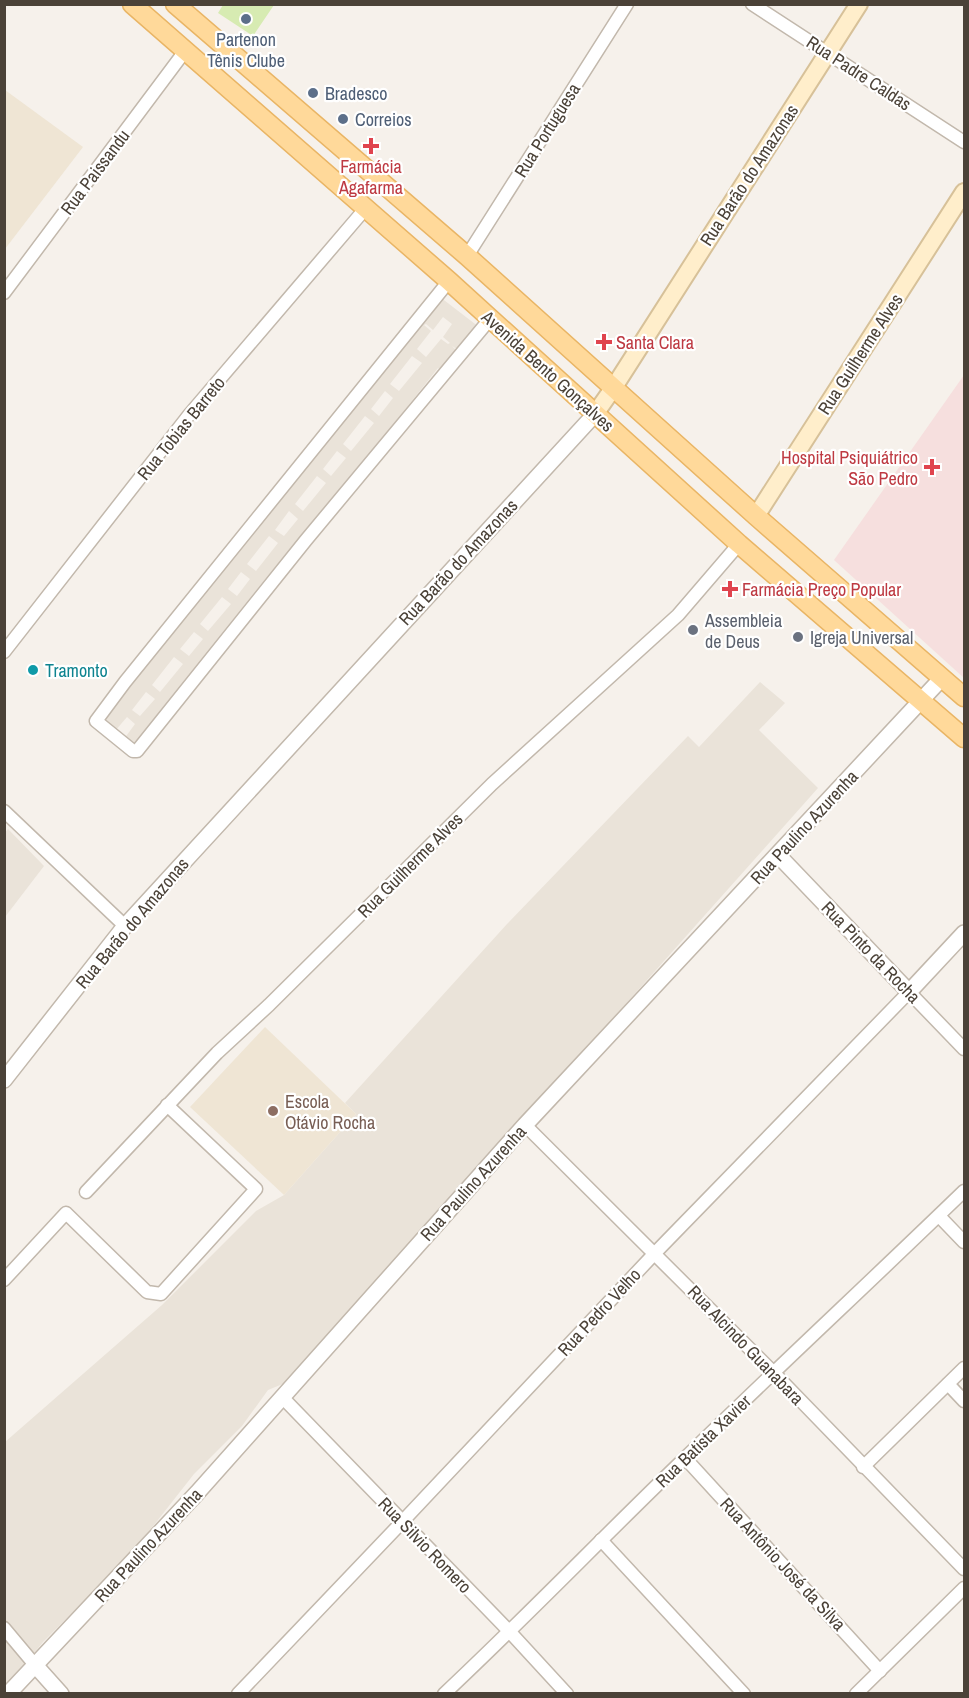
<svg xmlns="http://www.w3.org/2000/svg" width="969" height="1698" viewBox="0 0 969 1698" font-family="'Archivo Narrow',sans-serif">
	<rect width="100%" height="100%" fill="#f6f1eb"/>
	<g fill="#eae3d9" fill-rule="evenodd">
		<path d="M440,297L479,327L460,351L452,346L458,352L443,372L438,368L137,748L124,739L135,724L127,717L115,731L103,720ZM443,317L452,324L443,337L450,343L448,344L441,339L426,357L417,349L431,331L424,325L426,324L433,330ZM412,356L422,363L399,391L390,384ZM385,391L393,398L379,416L371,409ZM365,416L374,423L351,451L343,444ZM337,451L346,458L331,476L323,469ZM317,476L326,483L303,511L295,504ZM289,511L298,519L284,536L275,530ZM269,536L278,543L256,571L247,564ZM241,572L250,579L237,596L228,589ZM222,597L231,604L208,631L200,624ZM194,632L203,639L189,656L180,649ZM174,657L183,664L160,692L152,685ZM146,692L155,699L140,716L132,710Z"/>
		<path d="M760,682L785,703L759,730L818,788L290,1381L268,1390L242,1426L194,1474L132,1553L43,1642L5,1689V1442L162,1305L256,1211L284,1195L356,1114L345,1103L507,924L688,736L699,747Z"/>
		<path d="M8,829L44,866L5,917L4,834Z"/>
	</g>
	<g fill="#efe5d4">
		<path d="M5,90L83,147L5,249Z"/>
		<path d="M265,1027L356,1114L284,1195L190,1107Z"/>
	</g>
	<path fill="#f6dfde" d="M964,375V678L834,560Z"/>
	<path fill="#d7ebb2" d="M223,5V4L274,5L253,36L218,13Z"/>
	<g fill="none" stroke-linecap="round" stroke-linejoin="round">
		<g stroke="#c2b8ac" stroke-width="15">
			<g id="minor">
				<path d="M752,4L964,142"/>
				<path d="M467,256L627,4"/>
				<path d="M449,281L125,682L96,721L133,751H137L306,540L490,319"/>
				<path d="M4,293L185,51"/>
				<path d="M4,652L189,415L365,209"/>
				<path d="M4,811L125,926"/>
				<path d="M525,1125L773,1372L964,1569"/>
				<path d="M86,1192L217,1053L269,1005L492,784L678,615L739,544"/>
				<path d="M939,1216L964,1242"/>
				<path d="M4,1280L66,1213L147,1292L161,1294L256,1189L167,1105"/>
				<path d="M948,1384L964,1401"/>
				<path d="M283,1398L510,1632L567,1694"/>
				<path d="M685,1458L880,1671"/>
				<path d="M863,1467L964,1368"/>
				<path d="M601,1540L744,1694"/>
				<path d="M4,1628L35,1665"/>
				<path d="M238,1694L402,1522L655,1253L909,992L964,1049"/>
				<path d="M444,1694C526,1617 604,1536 685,1458C777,1368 871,1281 964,1191"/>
				<path d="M856,1694L964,1588"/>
			</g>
		</g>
		<g stroke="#c2b8ac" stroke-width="18">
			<g id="tertiary">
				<path d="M778,855L909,992L964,933"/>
				<path d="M4,1080L125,926L595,414"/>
				<path d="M35,1665L61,1694"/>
				<path d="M8,1694L197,1493L525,1125L942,678"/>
			</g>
		</g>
		<g stroke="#d7c199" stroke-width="20">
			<g id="secondary">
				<path d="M595,414L614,387L859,4"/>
				<path d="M756,516L964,192"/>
			</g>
		</g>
		<g stroke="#e9b565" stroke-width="21">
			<g id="primary">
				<path d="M132,4L449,281L739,544L964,738"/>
				<path d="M175,4L467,256L756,516L964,697"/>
			</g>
		</g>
		<use href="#minor" stroke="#fff" stroke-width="12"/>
		<use href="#tertiary" stroke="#fff" stroke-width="15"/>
		<use href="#secondary" stroke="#ffeecb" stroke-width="16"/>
		<use href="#primary" stroke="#ffd99a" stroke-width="18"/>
	</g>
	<g fill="#5c6f8a" stroke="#fff" stroke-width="2">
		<circle cx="246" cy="19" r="6"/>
		<circle cx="313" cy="93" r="6"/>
		<circle cx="343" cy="119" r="6"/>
	</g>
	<g fill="#e0444e" stroke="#fff" stroke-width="2">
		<path d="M368 137h6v6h6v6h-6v6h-6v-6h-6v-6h6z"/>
		<path d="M601 333h6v6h6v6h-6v6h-6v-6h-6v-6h6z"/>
		<path d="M929 458h6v6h6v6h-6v6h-6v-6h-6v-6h6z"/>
		<path d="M727 580h6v6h6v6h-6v6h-6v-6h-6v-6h6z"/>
	</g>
	<g fill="#6b7280" stroke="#fff" stroke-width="2">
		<circle cx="693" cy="630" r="6"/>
		<circle cx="798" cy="637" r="6"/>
	</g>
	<circle fill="#0f9aa8" stroke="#fff" stroke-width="2" cx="33" cy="670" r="6"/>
	<circle fill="#8d6e63" stroke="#fff" stroke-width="2" cx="273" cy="1111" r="6"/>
	<g text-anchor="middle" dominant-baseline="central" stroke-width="4.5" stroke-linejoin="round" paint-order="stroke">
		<g font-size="18" fill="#4e5e75" stroke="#fff" text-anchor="start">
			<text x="246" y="39" text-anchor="middle">Partenon<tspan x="246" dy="21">Tênis Clube</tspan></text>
			<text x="325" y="93">Bradesco</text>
			<text x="355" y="119">Correios</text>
		</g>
		<g font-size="18" fill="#4b4238" stroke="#fff">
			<text transform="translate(859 73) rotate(33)">Rua Padre Caldas</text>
			<text transform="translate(547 130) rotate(-58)">Rua Portuguesa</text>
			<text transform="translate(95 172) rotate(-53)">Rua Paissandu</text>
			<text transform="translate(749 175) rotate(-57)">Rua Barão do Amazonas</text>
			<text transform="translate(860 354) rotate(-57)">Rua Guilherme Alves</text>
			<text transform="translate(548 371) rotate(42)">Avenida Bento Gonçalves</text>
			<text transform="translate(181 428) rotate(-51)">Rua Tobias Barreto</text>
			<text transform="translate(458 562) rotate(-47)">Rua Barão do Amazonas</text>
			<text transform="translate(804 827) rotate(-47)">Rua Paulino Azurenha</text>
			<text transform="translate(410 865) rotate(-45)">Rua Guilherme Alves</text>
			<text transform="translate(132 923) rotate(-50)">Rua Barão do Amazonas</text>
			<text transform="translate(871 952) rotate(46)">Rua Pinto da Rocha</text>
			<text transform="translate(473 1183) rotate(-48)">Rua Paulino Azurenha</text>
			<text transform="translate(599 1312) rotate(-47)">Rua Pedro Velho</text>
			<text transform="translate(746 1345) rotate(46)">Rua Alcindo Guanabara</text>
			<text transform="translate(703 1441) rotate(-44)">Rua Batista Xavier</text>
			<text transform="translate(148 1545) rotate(-47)">Rua Paulino Azurenha</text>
			<text transform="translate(425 1545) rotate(46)">Rua Silvio Romero</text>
			<text transform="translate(783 1564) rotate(47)">Rua Antônio José da Silva</text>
		</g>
		<g font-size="18" fill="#be3a42" stroke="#fff" text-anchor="start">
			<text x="371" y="166" text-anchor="middle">Farmácia<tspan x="371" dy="21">Agafarma</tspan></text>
			<text x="616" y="342">Santa Clara</text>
			<text x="918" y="457" text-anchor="end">Hospital Psiquiátrico<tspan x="918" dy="21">São Pedro</tspan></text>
			<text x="742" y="589">Farmácia Preço Popular</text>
		</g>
		<g font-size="18" fill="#5b616d" stroke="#fff" text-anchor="start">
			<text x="705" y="620">Assembleia<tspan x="705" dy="21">de Deus</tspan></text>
			<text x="810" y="637">Igreja Universal</text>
		</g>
		<g font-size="18" fill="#0d838f" stroke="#fff" text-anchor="start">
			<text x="45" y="670">Tramonto</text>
		</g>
		<g font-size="18" fill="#785e54" stroke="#fff" text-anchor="start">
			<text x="285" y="1101">Escola<tspan x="285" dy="21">Otávio Rocha</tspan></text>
		</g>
	</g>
	<rect width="969" height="1698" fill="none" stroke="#4b4238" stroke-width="12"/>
</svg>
